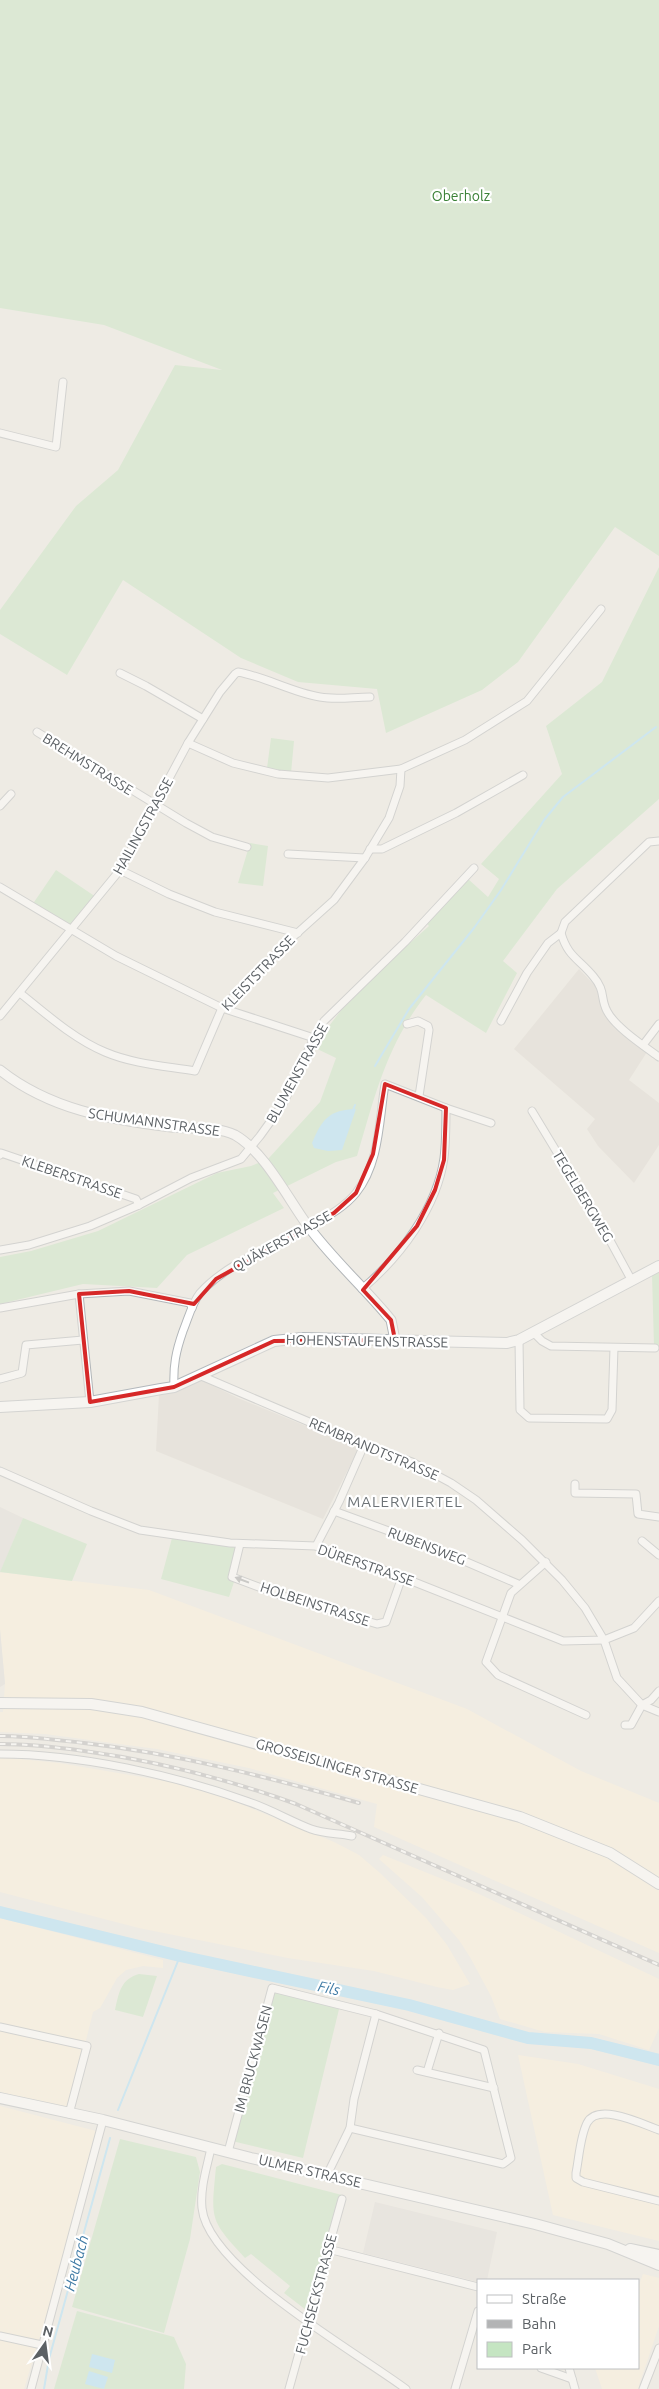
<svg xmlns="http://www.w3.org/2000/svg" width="659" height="2389" viewBox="0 0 659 2389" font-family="Ubuntu,sans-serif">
	<rect width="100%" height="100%" fill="#eeebe4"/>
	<g fill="#fdf2db">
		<path d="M0,1572L149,1590L467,1709L581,1771L659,1803V1953L374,1827L377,1804L249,1768L157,1749L45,1734L0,1732V1712H3L5,1684L0,1630Z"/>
		<path d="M0,1757L59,1763L171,1782L231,1800L334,1842L359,1855L380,1873L426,1918L447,1945L470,1984L453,1990L437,1987L374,1971L288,1958L139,1928L0,1892Z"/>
		<path d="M383,1855L479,1894L659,1979V2028L649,2050L599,2034L545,2032L500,2019L491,1996L470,1957L459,1940L422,1897L379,1859Z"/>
		<path d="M0,1918L163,1960V1968L143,1966L126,1970L117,1978L100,2008L93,2012L69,2108L0,2092Z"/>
		<path d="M518,2055L578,2064L659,2089V2241L553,2215Z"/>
		<path d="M0,2106L96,2131L62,2264L24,2389H0Z"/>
		<path d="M643,2274L659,2278V2326L639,2385L650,2389H602L595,2368H638V2288Z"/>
	</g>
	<g fill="#e0ddd9">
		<path d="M0,1507L23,1518L0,1573Z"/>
		<path d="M0,1629L5,1684L0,1687Z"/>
		<path d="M375,2202L497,2232L487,2280L478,2282L363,2253Z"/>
	</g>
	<g fill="#dedad3">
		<path d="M579,969L600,991L604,1011L647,1052L629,1080L659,1103V1145L634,1183L598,1146L587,1129L595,1119L514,1049Z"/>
		<path d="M197,1378L238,1398L359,1448L323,1519L156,1451L159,1394Z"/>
	</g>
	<g fill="#c5e5c2">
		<path d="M0,0H659V556L615,527L518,662L482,690L386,733L377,689L298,682L241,658L123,580L67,675L0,634V610L76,506L118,470L175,365L222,370L104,325L0,308Z"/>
		<path d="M659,567V799L557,889L503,961L517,973L486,1033L426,995C386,1046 375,1096 357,1156L336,1162L273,1193L284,1208L187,1255L157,1288L83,1284L0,1304V1257L31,1251L98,1231L217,1173L251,1166L268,1159L320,1102L336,1058L313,1047L342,1009L410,939L411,942L429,926L425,922L467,878L488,897L499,879L481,864L562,774L546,726L602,682Z"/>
		<path d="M271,738L294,741L291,773L267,768Z"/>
		<path d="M250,843L268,846L263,886L238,883Z"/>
		<path d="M56,870L96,897L72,928L32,905Z"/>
		<path d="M659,1271V1347H654L652,1275Z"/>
		<path d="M23,1518L87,1544L72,1581L0,1572Z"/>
		<path d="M172,1538L237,1547L228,1577L234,1582L229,1597L161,1579Z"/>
		<path d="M139,1974L157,1976L143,2017L115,2010C119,1992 121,1979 139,1974Z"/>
		<path d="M274,1987L341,2001L303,2158L232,2141Z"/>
		<path d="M120,2139L196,2157L200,2172L190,2239L164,2333L72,2307Z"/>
		<path d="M222,2164L342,2195L310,2313L284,2293L290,2286L251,2254L245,2258C209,2219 211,2220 216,2167Z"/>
		<path d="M77,2311L174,2337L186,2364L184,2389H54Z"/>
	</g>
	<g fill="#a6dffd">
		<path d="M356,1109L342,1150L328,1151L314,1148L312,1143C322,1119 329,1110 356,1109Z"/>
		<path d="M92,2354L115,2360L112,2373L89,2367Z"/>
		<path d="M89,2371L108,2377L104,2389L85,2384Z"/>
	</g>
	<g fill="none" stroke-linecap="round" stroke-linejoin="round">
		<g stroke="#a6dffd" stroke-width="2">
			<path d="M375,1066L409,1009L474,928L501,890L544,820L563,797L656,727"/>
			<path d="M353,1110L355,1105"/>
			<path d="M118,2110L180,1956"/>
			<path d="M44,2389L49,2359L110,2138"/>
		</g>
		<path stroke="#a6dffd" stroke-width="12" d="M0,1912L180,1956L409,2005L528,2038L591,2043L659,2060"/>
		<g stroke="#b2b6b9" stroke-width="9">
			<g id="minor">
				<path d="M0,433L56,447L63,382"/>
				<path d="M120,673L146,686L203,719"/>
				<path d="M37,732L186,823L212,837L247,847"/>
				<path d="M188,743L233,763L278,774L328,778L401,769L465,740L527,701L601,609"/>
				<path d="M0,806L11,794"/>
				<path d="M370,849H382L456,813L523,775"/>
				<path d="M288,854L365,858"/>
				<path d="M120,870L169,894L215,912L298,933"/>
				<path d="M0,887L116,956L222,1008L314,1038"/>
				<path d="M561,933C568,957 578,958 593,976C606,991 600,998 607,1011C615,1027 644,1046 659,1057"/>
				<path d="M20,993C46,1014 74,1039 105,1052C133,1064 165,1066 195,1071L222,1008L294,936L334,900L365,858L389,818L400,786L401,769"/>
				<path d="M0,1016L120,870L188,743L220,692L235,674L238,672C266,677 291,692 320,697C336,700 353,697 370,697"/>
				<path d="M501,1021L527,973L548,943L561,933L565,922L649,842L659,841"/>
				<path d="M407,1024L418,1021L428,1026L429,1030L419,1096"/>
				<path d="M643,1045L659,1024"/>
				<path d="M532,1111L607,1235L632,1281"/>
				<path d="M0,1155L1,1153L136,1199L139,1205"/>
				<path d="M0,1250L29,1245L90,1226L139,1205L191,1178L241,1159L260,1136L283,1104L314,1038L324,1021L405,942L474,868"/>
				<path d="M362,1289C400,1257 437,1208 444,1158C446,1142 446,1125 446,1108"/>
				<path d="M79,1294L90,1402"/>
				<path d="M0,1308L79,1294L129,1291L190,1303L192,1308"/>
				<path d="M533,1332L542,1341L551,1346L655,1348"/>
				<path d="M519,1340L520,1410L529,1418L607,1419L612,1410L614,1348"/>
				<path d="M199,1375L342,1436L412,1462L451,1483L476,1500L522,1540L562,1580L585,1608L604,1640L617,1678L642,1705L659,1712"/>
				<path d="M0,1379L22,1373L26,1345L83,1340"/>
				<path d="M174,1387C173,1365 176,1351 183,1331C188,1319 192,1303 200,1293C227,1263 272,1247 307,1228C324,1218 343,1209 356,1193C380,1163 379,1120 385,1084L446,1108L491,1123"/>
				<path d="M0,1471L91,1511L140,1530L230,1543L316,1546L384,1570L563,1641L604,1640L634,1628L659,1601"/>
				<path d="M575,1484V1493L636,1494L638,1514L659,1517"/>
				<path d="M334,1511L427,1545L518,1584"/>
				<path d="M642,1541L659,1555"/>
				<path d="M240,1544L232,1577L283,1596L377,1624L386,1622L402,1577"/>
				<path d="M316,1546L339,1502L364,1445"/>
				<path d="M546,1562L511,1593L486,1662L498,1675L586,1715"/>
				<path d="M625,1725H631L642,1705L651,1700L659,1691"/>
				<path d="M0,1754C79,1754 175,1775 249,1802C270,1809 290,1821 311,1829C324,1834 339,1833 352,1836"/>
				<path d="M0,2027L87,2046L69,2114"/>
				<path d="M417,2070L494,2088"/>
				<path d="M427,2072L439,2033"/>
				<path d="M659,2130C642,2124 598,2102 587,2123C580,2137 579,2158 576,2173V2178L583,2182L659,2201"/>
				<path d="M211,2148C207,2167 200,2188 202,2208C208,2269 358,2353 406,2389"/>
				<path d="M228,2152L272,1988L376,2014L484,2050L511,2158L503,2164L350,2128"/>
				<path d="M327,2175L350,2128L354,2099L376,2014"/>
				<path d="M328,2249L478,2287"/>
				<path d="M0,2336L42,2345"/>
				<path d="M541,2368L572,2379"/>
				<path d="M569,2368L575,2389"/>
				<path d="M31,2389L103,2120"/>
				<path d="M289,2389L342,2199"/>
				<path d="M455,2389L478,2311"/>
				<path d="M643,2389L659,2348"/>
			</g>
		</g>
		<g stroke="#b2b6b9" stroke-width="11">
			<path id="tertiary" d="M0,1070C49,1109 110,1120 171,1127C190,1129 217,1126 235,1135C265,1152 288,1199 308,1226C333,1260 365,1288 391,1320L395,1340"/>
		</g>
		<g stroke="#b3b8bc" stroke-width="12">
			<g id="secondary">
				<path d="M0,1407L90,1402L161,1389L174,1387L274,1341L303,1338L507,1343L519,1340L659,1266"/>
				<path d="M0,1703L91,1704L142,1712L520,1817L610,1853L659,1884"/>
				<path d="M0,2098L103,2120L251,2158L535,2224L608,2244L659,2265"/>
				<path d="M630,2249L659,2255"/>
			</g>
		</g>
		<use href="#minor" stroke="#fff" stroke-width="7"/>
		<use href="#tertiary" stroke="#fff" stroke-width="9"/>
		<use href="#secondary" stroke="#fff" stroke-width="10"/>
		<g stroke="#b3b4b5" stroke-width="4">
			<g id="rail">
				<path d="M0,1736C28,1736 56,1740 84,1743C178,1754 268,1777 359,1803"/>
				<path d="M0,1744C28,1744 56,1747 84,1751C157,1761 227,1779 296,1804L659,1965"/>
			</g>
		</g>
		<use href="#rail" stroke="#fff" stroke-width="2" stroke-dasharray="5.5" stroke-linecap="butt"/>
	</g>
	<defs><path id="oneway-solid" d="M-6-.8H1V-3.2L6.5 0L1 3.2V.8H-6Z" transform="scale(1.25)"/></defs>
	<use fill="#9da0a3" href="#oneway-solid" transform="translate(242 1580) rotate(-159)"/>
	<path d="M0 0H659V2389H0ZM385,1084L446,1108L444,1160L435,1190L417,1226L363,1290L391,1320L395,1340L274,1341L174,1387L90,1402L79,1294L129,1291L194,1304L216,1279L334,1213L356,1193L373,1154Z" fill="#eeebe4" fill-opacity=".55" fill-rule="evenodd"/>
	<path fill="none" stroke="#d62828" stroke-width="4" stroke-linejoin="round" d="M385,1084L446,1108L444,1160L435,1190L417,1226L363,1290L391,1320L395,1340L274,1341L174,1387L90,1402L79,1294L129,1291L194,1304L216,1279L334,1213L356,1193L373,1154Z"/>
	<g text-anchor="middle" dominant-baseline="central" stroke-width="4.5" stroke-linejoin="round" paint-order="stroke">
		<g font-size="14" fill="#3b8137" stroke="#fff">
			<text x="461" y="196">Oberholz</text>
		</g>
		<g font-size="14" fill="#5c6165" stroke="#fff">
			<text transform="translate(88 764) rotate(32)">BREHMSTRASSE</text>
			<text transform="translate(143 826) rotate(-61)">HAILINGSTRASSE</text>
			<text transform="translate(258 973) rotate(-46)">KLEISTSTRASSE</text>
			<text transform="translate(297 1073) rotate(-61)">BLUMENSTRASSE</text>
			<text transform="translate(154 1122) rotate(8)">SCHUMANNSTRASSE</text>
			<text transform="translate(72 1177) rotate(19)">KLEBERSTRASSE</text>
			<text transform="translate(583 1196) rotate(59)">TEGELBERGWEG</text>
			<text transform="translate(282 1241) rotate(-29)">QUÄKERSTRASSE</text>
			<text transform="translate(367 1341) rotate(1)">HOHENSTAUFENSTRASSE</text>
			<text transform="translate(374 1449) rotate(23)">REMBRANDTSTRASSE</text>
			<text transform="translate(427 1546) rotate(21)">RUBENSWEG</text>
			<text transform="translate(366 1565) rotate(19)">DÜRERSTRASSE</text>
			<text transform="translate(315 1604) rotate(18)">HOLBEINSTRASSE</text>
			<text transform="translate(337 1766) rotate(16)">GROSSEISLINGER STRASSE</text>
			<text transform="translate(253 2059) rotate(-75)">IM BRUCKWASEN</text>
			<text transform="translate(310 2171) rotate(13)">ULMER STRASSE</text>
			<text transform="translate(316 2294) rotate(-75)">FUCHSECKSTRASSE</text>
		</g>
		<g font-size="15" letter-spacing="1" fill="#6d7377" stroke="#fff">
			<text x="405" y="1501">MALERVIERTEL</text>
		</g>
		<g font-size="15" font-style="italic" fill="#417ca6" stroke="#fff">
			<text transform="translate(329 1988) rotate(12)">Fils</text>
			<text transform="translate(76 2263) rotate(-75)">Heubach</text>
		</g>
	</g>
	<rect x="477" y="2279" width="162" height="90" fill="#ffffff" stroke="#bec0c1"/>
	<rect x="487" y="2295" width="25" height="8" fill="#ffffff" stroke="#bec0c1"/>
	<text x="522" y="2304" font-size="15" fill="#5c6165">Straße</text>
	<rect x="487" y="2320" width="25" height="8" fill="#b3b4b5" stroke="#bec0c1"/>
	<text x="522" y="2329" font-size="15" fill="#5c6165">Bahn</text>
	<rect x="487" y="2342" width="25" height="15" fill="#c5e5c2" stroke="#bec0c1"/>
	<text x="522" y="2354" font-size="15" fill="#5c6165">Park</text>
	<g transform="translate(45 2344) rotate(14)" stroke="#ffffff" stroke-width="4" paint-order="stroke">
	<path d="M0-4L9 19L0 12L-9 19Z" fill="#5c6165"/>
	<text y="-8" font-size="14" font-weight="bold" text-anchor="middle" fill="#5c6165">N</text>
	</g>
</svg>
